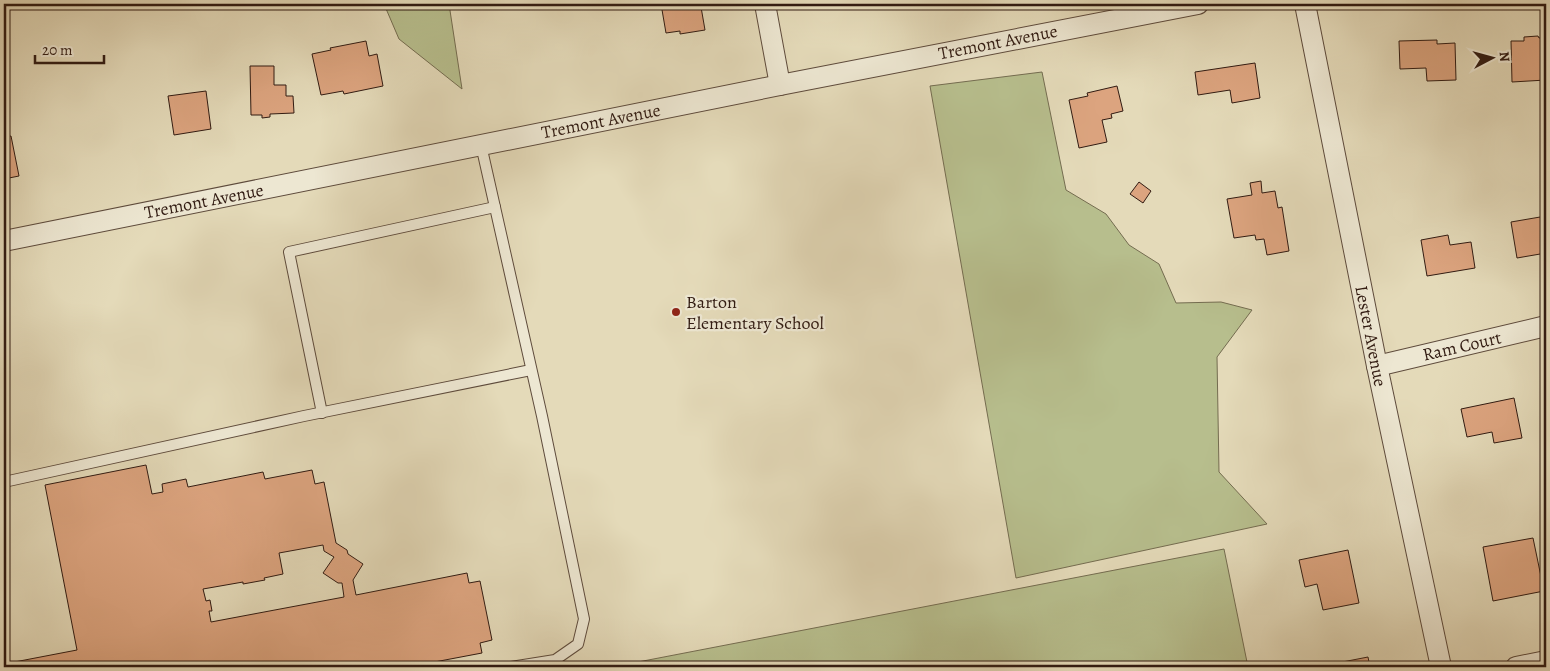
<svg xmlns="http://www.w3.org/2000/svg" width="1550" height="671" viewBox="0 0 1550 671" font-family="Alegreya,serif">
	<rect width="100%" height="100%" fill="#e4dab9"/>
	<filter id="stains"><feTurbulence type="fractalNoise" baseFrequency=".004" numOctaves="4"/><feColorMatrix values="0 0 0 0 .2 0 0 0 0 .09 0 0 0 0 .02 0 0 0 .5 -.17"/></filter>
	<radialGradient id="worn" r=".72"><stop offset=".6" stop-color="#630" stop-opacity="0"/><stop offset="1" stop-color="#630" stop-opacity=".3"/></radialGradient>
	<g fill="#b7be8d" stroke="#746c50">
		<path d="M384,4H449L462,89L399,39Z"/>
		<path d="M1042,72L1066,190L1106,214L1129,245L1159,264L1176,303L1221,302L1252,310L1217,357L1219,472L1267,524L1016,578L930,86Z"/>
		<path d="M1224,549L1248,667H612Z"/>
	</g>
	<g fill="#dca47f" stroke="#311b12" fill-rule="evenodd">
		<path d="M661,4H693V8L701,7L705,30L680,34V31L666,33Z"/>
		<path d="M1538,36L1539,38L1545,37L1546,80L1512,82L1511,41H1524V37Z"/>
		<path d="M1437,40V44L1455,43L1456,80L1427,81L1426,68L1400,69L1399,41Z"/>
		<path d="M366,41L369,56L377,54L383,86L344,94L343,91L321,95L312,54L331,50L330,48Z"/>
		<path d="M1255,63L1260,98L1232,103L1230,90L1198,95L1195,72Z"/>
		<path d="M250,66H274V85H286V96H293L294,113L270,114V117L262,118V115H251Z"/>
		<path d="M1117,86L1123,111L1111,114L1112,118L1102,120L1107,142L1079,148L1069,100L1088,96L1087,93Z"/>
		<path d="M206,91L211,129L174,135L168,96Z"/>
		<path d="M11,136L19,176L4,179V137Z"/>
		<path d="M1261,181L1262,193L1275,191L1278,208L1282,207L1289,251L1267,255L1264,239L1256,240L1255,235L1234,238L1227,199L1252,195L1250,183Z"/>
		<path d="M1139,182L1151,191L1143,203L1130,194Z"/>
		<path d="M1546,216V253L1517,258L1511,222Z"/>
		<path d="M1448,235L1450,245L1471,242L1475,268L1427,276L1421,240Z"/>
		<path d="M1514,398L1522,438L1494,443L1492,432L1467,437L1461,409Z"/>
		<path d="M146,465L152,494L163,492L162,484L186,479L188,487L263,472L265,479L312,470L315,484L324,482L336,543L347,550L348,554L363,564L353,580L356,595L467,573L469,583L480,581L492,640L480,643L482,653L408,667H4V664L77,650L45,485ZM323,545L324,551L334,557L323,573L338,583H342L344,597L211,622L209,611H212L210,600L206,601L203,589L243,582V584L265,580L264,578L283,574L279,553Z"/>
		<path d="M1533,538L1544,591L1493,601L1483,547Z"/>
		<path d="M1348,550L1359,603L1323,610L1317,584L1305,587L1299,560Z"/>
		<path d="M1368,657L1370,667H1333L1332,664Z"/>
	</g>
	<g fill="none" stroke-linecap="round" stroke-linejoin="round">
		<g stroke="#5e4b3c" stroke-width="12">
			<g id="lane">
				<path d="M481,145L542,416L584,619L578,644L555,660L511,667"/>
				<path d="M322,413L289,252L495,207"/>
				<path d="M4,482L304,416L531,370"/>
			</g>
		</g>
		<g stroke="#5e4b3c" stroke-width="22">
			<g id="street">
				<path d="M765,4L780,85"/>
				<path d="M1305,4L1377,366L1441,667"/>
				<path d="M4,241L780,85L1198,4"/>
				<path d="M1377,366L1546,326"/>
				<path d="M1516,667L1546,661"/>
			</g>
		</g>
		<use href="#lane" stroke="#ede7d2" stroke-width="10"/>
		<use href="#street" stroke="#ede7d2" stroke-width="20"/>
	</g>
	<circle fill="#8f2418" stroke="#ede7d2" stroke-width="2" cx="676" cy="312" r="5"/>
	<g text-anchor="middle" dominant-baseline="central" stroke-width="4.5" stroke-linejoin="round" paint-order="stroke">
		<g font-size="18" fill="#311b12" stroke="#ede7d2">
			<text transform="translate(998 42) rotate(-11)">Tremont Avenue</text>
			<text transform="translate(601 121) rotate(-11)">Tremont Avenue</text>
			<text transform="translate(204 201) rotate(-11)">Tremont Avenue</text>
			<text transform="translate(1371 336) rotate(79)">Lester Avenue</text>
			<text transform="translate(1462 346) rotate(-13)">Ram Court</text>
		</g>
		<g font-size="18" fill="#311b12" stroke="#ede7d2" text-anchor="start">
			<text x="686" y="302">Barton<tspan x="686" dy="21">Elementary School</tspan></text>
		</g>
	</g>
	<rect width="1550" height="671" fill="none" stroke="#e4dab9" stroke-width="20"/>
	<rect x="5" y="5" width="1540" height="661" fill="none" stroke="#311b12" stroke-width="2.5"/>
	<rect x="10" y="10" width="1530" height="651" fill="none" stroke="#311b12"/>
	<g transform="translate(1492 58) rotate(84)" stroke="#ede7d2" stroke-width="4" paint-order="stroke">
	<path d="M0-4L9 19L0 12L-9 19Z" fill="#311b12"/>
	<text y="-8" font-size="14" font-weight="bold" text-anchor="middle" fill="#311b12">N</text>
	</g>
	<path d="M35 55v8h69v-8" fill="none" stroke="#311b12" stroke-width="2.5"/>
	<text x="42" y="55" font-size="15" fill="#311b12" stroke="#ede7d2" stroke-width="4" paint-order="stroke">20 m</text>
	<rect width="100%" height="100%" filter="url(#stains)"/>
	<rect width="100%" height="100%" fill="url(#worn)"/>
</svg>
